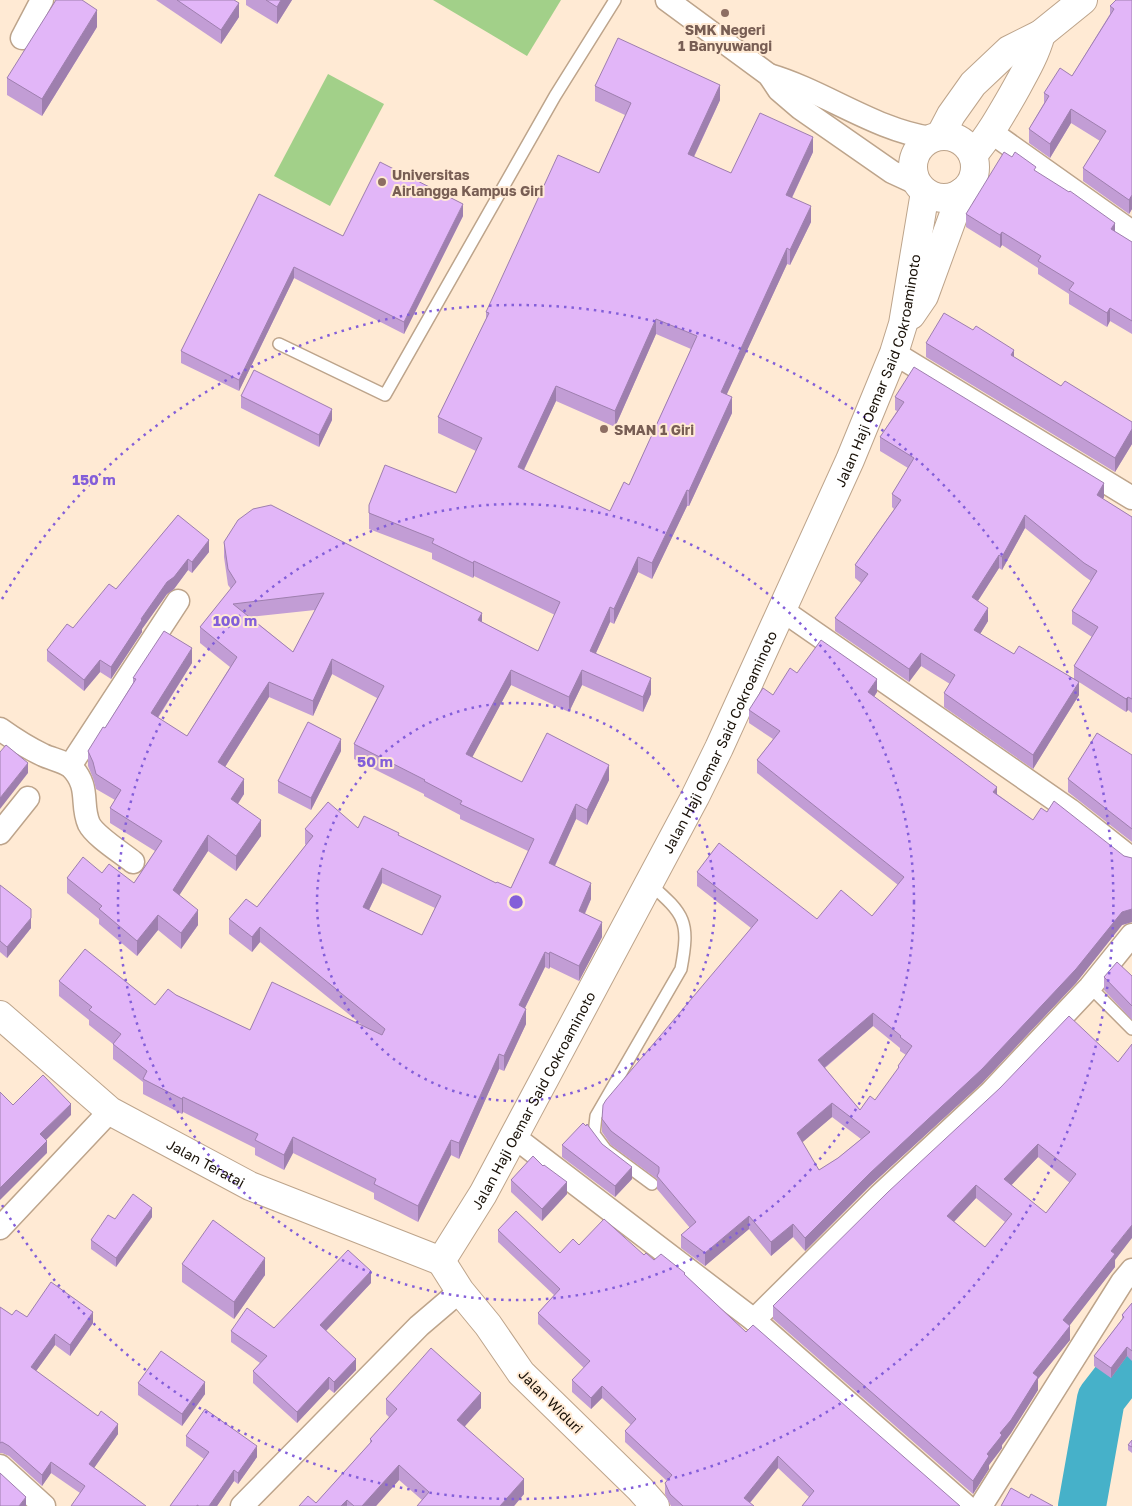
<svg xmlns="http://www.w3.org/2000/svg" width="1132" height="1506" viewBox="0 0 1132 1506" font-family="'Golos Text',sans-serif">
	<rect width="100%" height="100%" fill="#ffead4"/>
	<g fill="#a2d089">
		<path d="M433,0H561L527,56Z"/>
		<path d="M328,74L384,104L330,206L274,176Z"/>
	</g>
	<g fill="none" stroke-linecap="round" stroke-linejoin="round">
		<path stroke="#46b1c9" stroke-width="48" d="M1082,1506L1101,1399L1132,1359"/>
		<g stroke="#bda48b" stroke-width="14">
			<g id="service">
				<path d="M279,344L385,395L555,96L615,0"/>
				<path d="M650,884C685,915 690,921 681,969L596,1116L594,1134L606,1150L652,1184"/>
				<path d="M1090,987L1132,1029"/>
			</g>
		</g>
		<g stroke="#bda48b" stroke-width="25">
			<g id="minor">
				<path d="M667,0L769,75L779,90L800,108L892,172L918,184"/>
				<path d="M22,38L42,0"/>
				<path d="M769,75C824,91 875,130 931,138"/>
				<path d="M991,132L1132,232"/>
				<path d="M894,353L1132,498"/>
				<path d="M782,610L1070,810L1132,859"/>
				<path d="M0,729C14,739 28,748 43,755C51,759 64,761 71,767C91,787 80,804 89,824C95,836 122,853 133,862"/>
				<path d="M70,766L178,601"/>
				<path d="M0,833L28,798"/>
				<path d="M513,1136L754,1320L966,1506"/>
				<path d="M0,1228L110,1111"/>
				<path d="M754,1320L879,1196L991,1092L1090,987L1132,935"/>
				<path d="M0,1466L44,1506"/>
				<path d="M242,1506L419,1326L460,1291"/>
				<path d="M981,1506L1122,1282L1132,1270"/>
			</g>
		</g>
		<g stroke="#bda48b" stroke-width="30">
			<g id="tertiary">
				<path id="s1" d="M0,1015L110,1111L250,1186L441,1261"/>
			</g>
		</g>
		<g stroke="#bda48b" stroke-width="30">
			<g id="primary">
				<path d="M940,136L951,115L973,84L1009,50L1041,34L1083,0"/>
				<circle cx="944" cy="167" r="31"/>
				<path d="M973,155C989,136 1001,115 1013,94C1024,74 1035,56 1041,34"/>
				<path d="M911,315L924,296L962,192"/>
				<path id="s2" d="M655,1506L640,1489L521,1373L488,1325L460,1291L441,1261L483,1194L695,797L719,748L850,460L894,353L903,324L925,192"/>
			</g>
		</g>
		<use href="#service" stroke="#fff" stroke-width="11"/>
		<use href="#minor" stroke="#fff" stroke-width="22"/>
		<use href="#tertiary" stroke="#fff" stroke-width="28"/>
		<use href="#primary" stroke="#fff" stroke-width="28"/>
	</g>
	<g fill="#c29dd5" fill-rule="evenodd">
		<path d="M156,0H234L239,17L221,44Z"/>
		<path d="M246,0H292L277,24L246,5Z"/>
		<path d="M1132,0V209L1129,214L1083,181V168L1100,141L1071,123L1050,158L1029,143V129L1044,103V93L1072,76L1110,14V6Z"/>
		<path d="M97,27L42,116L7,95V78Z"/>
		<path d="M595,86L720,100L694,157L731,173L813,152L792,198L811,222L790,265L787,264L726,395L732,413L689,506H687L652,579L638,572L614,624L610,622L596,653L651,694L643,712L582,685L569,712L511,685L472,757L522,782L609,780L587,825L576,819L555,866L591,899L585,914L602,937L579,981L550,967L549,969L545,967L525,1008L526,1024L504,1071L499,1069L459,1159L451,1155L418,1222L374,1199V1193L293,1153L284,1170L255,1155V1148L183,1112L182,1114L143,1094V1082L113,1059V1044L89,1025V1020L59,996V981L155,1005L176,995L250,1030L362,1025L260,942L252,952L229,934V919L257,907L306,845L305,844V829L358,828L399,836L496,883L511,888L528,851L460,819V815L424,796V794L354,759V744L377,698L332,674L313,716L269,697L225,767L244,794L238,804L261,836L236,871L208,851L179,895L198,925L181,949L158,930L137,956L99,924V919L67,893V878L102,873L134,883L155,851L110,823V808L115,800L96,789L93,778L88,766V751L105,728L133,683V678L192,663L158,718L187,736L230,667L200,643V627L231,589L228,585L224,557V542L482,622L538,651L555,615L474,576L473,578L432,559V553L369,529V505L456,493L476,451L438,433V417L486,319V312L599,173L625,115L595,101ZM656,334L691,349L629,485L610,511L524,470L556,401L615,427ZM315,610L293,652L250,617ZM382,883L435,908L422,935L369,910Z"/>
		<path d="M1036,172L1115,232L1132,242V334L1110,321L1107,327L1069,304V294L1038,274V268L1002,245L1000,248L966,227V214Z"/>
		<path d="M259,194L343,236L463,216L404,334L294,278L239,391L181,363V351Z"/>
		<path d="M926,343L1014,357L1061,386L1132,422V444L1115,472L926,357Z"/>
		<path d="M241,396L332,420L319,447L241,408Z"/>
		<path d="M895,397L1104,497L1103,499L1132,517V713L1128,710L1126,712L1079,682V695L1033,769L944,707V693L950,684L921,666L909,682L835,631V618L861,583L855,578V565L894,509L892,507V494L908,468L880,451V437L897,411L895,410ZM1025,528L1084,576L1091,581L1072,611V624L1092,637L1074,666V679L1014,654L980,634L988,621L978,601L999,568L1002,570Z"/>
		<path d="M178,515L209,552L192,573L188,570L174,589L167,594L142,629V632L111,679L100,672L84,691L47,661V650L73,628L116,589Z"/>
		<path d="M797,673L877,692L874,697L997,794L1033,820L1047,812L1124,856L1132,858V922L1122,925L1076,983L982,1083L870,1186L805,1251L793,1237L771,1256L749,1229L705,1266L681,1248V1235L690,1228L657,1189V1179L611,1145L602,1132V1119L751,928L697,886V872L817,919L872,916L898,885L757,773V760L773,739L749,723V710L773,695ZM873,1026L900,1048V1051L906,1055L898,1066V1069L875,1100L860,1110L825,1068ZM832,1117L861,1139L838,1158L819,1170L802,1142Z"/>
		<path d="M341,751L311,810L278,793V781Z"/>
		<path d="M1132,755V842L1068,792V779Z"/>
		<path d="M0,885L31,928L7,958L0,952Z"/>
		<path d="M1132,976V1020L1104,990V977Z"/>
		<path d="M1118,1062L1115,1267L1069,1325L1070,1340L1038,1379V1390L1011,1433L1002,1445V1448L999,1452L989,1465V1469L973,1494L773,1319V1306ZM1038,1157L1070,1183L1046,1213L1011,1185ZM976,1198L1005,1222L985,1247L954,1222Z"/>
		<path d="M602,1144L632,1179L615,1197L562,1157V1145Z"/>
		<path d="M511,1180L567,1194L542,1221L511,1192Z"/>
		<path d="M152,1217L116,1267L91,1249V1240L115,1219Z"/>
		<path d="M498,1230L560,1253L579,1245L644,1255L685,1275L746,1332L960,1506L809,1497L778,1468L750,1503L754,1506H671L665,1494V1483L667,1481L625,1442V1431L631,1425L602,1398L591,1409L572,1392V1380L584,1368L538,1324V1313L554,1295L498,1242Z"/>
		<path d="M182,1264L265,1275L234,1319L182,1282Z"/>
		<path d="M371,1283L326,1331L356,1370L334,1393L329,1389L297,1423L253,1383V1371L260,1363L231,1342V1331L274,1328Z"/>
		<path d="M1132,1303V1361L1127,1356L1111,1378L1094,1366V1356L1122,1319V1315Z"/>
		<path d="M0,1307L12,1315L93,1323L70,1356L55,1345L36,1371L118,1434L94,1468L146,1506L80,1493L51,1473L42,1486L9,1456L2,1453H0Z"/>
		<path d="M138,1383L205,1394L182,1426L138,1395Z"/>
		<path d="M386,1399L481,1408L465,1426L524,1494L514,1506H417L422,1500L399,1480L376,1506H299L316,1503L370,1443V1439L389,1417L386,1414Z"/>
		<path d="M186,1436L257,1457L238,1484L234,1481L217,1506H170L204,1459L186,1446Z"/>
		<path d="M1132,1440V1453L1128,1450V1445Z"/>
	</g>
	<g fill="#9e7fae">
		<path d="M281,0H292L277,24V7Z"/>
		<path d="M239,3V17L221,44V30Z"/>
		<path d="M97,10V27L42,116V99Z"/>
		<path d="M720,85V100L688,169V154Z"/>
		<path d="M1071,109V123L1050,158V144Z"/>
		<path d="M813,137V152L786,210V195Z"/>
		<path d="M1132,195V209L1129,214V200Z"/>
		<path d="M463,204V216L404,334V322Z"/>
		<path d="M811,206V222L790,265V250Z"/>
		<path d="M1115,223V236L1111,229Z"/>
		<path d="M1002,232V245L1000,248V235Z"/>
		<path d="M787,248V264L721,407V392Z"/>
		<path d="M294,267V278L239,391V380Z"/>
		<path d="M1110,308V321L1107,327V313Z"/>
		<path d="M656,319V334L615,427V411Z"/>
		<path d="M1014,350V364L1011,355Z"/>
		<path d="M556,386V401L518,482V467Z"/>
		<path d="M732,397V413L689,506V491Z"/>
		<path d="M332,409V420L319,447V435Z"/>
		<path d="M1132,429V444L1115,472V458Z"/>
		<path d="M1104,483V497L1097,509V495Z"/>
		<path d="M687,490V506L652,579V563Z"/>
		<path d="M1025,515V528L1002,570V557Z"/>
		<path d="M209,540V552L192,573V562Z"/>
		<path d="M999,555V568L972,610V597Z"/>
		<path d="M638,557V572L614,624V609Z"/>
		<path d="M188,559V570L174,589L167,594L142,629V632L111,679V667L141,619L167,582Z"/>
		<path d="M474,561V576L473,578V563Z"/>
		<path d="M610,607V622L590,666V651Z"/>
		<path d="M988,608V621L974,644V630Z"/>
		<path d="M482,613V628L478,620Z"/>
		<path d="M192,648V663L151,728V713Z"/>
		<path d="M921,653V666L909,682V669Z"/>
		<path d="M332,659V674L313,716V701Z"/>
		<path d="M100,660V672L84,691V680Z"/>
		<path d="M511,670V685L466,769V754Z"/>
		<path d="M582,670V685L569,712V697Z"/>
		<path d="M651,678V694L643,712V697Z"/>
		<path d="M877,679V692L868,706V692Z"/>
		<path d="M269,682V697L218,778V762Z"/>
		<path d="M1079,682V695L1033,769V755Z"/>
		<path d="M1128,697V710L1126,712V699Z"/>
		<path d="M341,739V751L311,810V798Z"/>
		<path d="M28,763V773L0,809V798Z"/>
		<path d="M609,765V780L587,825V810Z"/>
		<path d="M244,779V794L231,814V799Z"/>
		<path d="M997,787V800L993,792Z"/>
		<path d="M576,804V819L549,878V863Z"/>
		<path d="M261,820V836L236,871V856Z"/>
		<path d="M208,835V851L173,905V890Z"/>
		<path d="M382,868V883L363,922V907Z"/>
		<path d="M591,883V899L579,926V911Z"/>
		<path d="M1132,909V922L1122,925L1076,983L982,1083L870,1186L805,1251V1238L1122,912Z"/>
		<path d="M198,910V925L181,949V933Z"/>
		<path d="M158,915V930L137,956V941Z"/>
		<path d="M31,918V928L7,958V947Z"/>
		<path d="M602,922V937L579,981V966Z"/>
		<path d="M260,927V942L252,952V937Z"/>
		<path d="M545,952V967L519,1020V1005Z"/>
		<path d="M550,952V967L549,969V954Z"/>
		<path d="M526,1009V1024L504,1071V1056Z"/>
		<path d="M873,1013V1026L818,1073V1060Z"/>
		<path d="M499,1054V1069L459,1159V1143Z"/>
		<path d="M183,1097V1112L182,1114V1099Z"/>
		<path d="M832,1103V1117L797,1147V1133Z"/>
		<path d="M71,1104V1115L40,1146V1134Z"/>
		<path d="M293,1137V1153L284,1170V1155Z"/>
		<path d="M451,1140V1155L418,1222V1206Z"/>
		<path d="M47,1141V1153L0,1200V1188Z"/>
		<path d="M1038,1144V1157L1004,1193V1179Z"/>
		<path d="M632,1167V1179L615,1197V1186Z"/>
		<path d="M567,1182V1194L542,1221V1209Z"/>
		<path d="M976,1185V1198L947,1229V1216Z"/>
		<path d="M152,1208V1217L116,1267V1258Z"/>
		<path d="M749,1216V1229L705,1266V1253Z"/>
		<path d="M793,1224V1237L771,1256V1242Z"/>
		<path d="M1132,1225V1238L1115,1260V1267L1063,1334V1320L1111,1251Z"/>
		<path d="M265,1258V1275L234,1319V1302Z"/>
		<path d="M371,1271V1283L320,1337V1325Z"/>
		<path d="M93,1312V1323L70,1356V1345Z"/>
		<path d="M1070,1326V1340L1038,1379V1390L1011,1433L1002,1445V1448L999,1452L989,1465V1469L973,1494V1481L987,1454L1033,1373Z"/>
		<path d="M55,1334V1345L31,1378V1367Z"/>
		<path d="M1127,1347V1356L1111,1378V1368Z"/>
		<path d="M356,1359V1370L334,1393V1382Z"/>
		<path d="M329,1377V1389L297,1423V1412Z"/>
		<path d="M205,1382V1394L182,1426V1414Z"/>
		<path d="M602,1386V1398L591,1409V1398Z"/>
		<path d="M481,1393V1408L457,1435V1420Z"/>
		<path d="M118,1424V1434L89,1475V1464Z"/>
		<path d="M257,1446V1457L238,1484V1473Z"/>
		<path d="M778,1456V1468L747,1506L744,1498Z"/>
		<path d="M51,1462V1473L42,1486V1475Z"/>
		<path d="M399,1465V1480L376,1506H362Z"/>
		<path d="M234,1470V1481L217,1506H209Z"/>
		<path d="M524,1479V1494L514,1506H500Z"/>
		<path d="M26,1497V1506H19Z"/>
		<path d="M347,1500V1506H341Z"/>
	</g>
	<g fill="#e2b6f8" stroke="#9e7fae" fill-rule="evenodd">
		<path d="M56,0H82L97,10L42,99L7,78Z"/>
		<path d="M177,0H234L239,3L221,30Z"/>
		<path d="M266,0H281L277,7Z"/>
		<path d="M1116,0H1132V195L1129,200L1083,168L1106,131L1071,109L1050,144L1029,129L1049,96L1044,93L1060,68L1072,76L1114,9L1110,6Z"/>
		<path d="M618,38L720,85L688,154L731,173L760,113L813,137L786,195L811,206L790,250L787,248L721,392L732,397L689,491L687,490L652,563L638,557L614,609L610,607L590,651L651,678L643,697L582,670L569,697L511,670L466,754L522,782L547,733L609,765L587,810L576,804L549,863L591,883L579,911L602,922L579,966L550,952L549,954L545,952L519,1005L526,1009L504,1056L499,1054L459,1143L451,1140L418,1206L374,1184L376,1179L293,1137L284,1155L255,1140L258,1134L183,1097L182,1099L143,1079L147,1071L113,1044L121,1034L89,1010L92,1007L59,981L85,949L155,1005L168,989L176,995L250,1030L272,982L382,1035L385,1029L260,927L252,937L229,919L246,899L257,907L313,836L305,829L328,802L358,828L364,816L399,833L398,835L496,883L497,882L511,888L534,839L460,804L462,801L424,781L425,780L354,744L384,686L332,659L313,701L269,682L218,762L244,779L231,799L261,820L236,856L208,835L173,890L198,910L181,933L158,915L137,941L99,909L102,906L67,878L83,857L102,873L109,864L134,883L162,841L110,808L121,790L96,774L93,762L88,751L103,727L105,728L136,679L133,678L164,631L192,648L151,713L187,736L237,657L200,627L236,582L228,569L224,542L238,520L253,509L271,505L482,613L478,620L538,651L560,602L474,561L473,563L432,543L434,539L369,513V505L385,465L456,493L482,438L438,417L489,313L486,312L558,155L599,173L631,103L595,86ZM656,319L697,336L629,485L624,482L610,511L518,467L556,386L615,411ZM324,593L293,652L233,604ZM382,868L441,896L422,935L363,907Z"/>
		<path d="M1004,152L1012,157L1015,152L1036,167L1034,170L1069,192L1070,191L1115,223L1111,229L1132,242V321L1110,308L1107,313L1069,290L1074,283L1038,261L1041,256L1002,232L1000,235L966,214Z"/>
		<path d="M380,162L463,204L404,322L294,267L239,380L181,351L259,194L343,236Z"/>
		<path d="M944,313L973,330L976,326L1014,350L1011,355L1061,386L1065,381L1132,422V429L1115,458L926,343Z"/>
		<path d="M914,367L1104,483L1097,495L1132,517V699L1128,697L1126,699L1074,666L1098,627L1072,611L1097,571L1084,563L1025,515L1002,557L999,555L972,597L988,608L974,630L1014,654L1019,646L1079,682L1033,755L944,693L955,675L921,653L909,669L835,618L868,574L855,565L901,500L892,494L914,458L880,437L904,402L895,397Z"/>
		<path d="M254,370L332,409L319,435L241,396Z"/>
		<path d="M178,515L209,540L192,562L188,559L174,577L167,582L141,619L142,620L111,667L100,660L84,680L47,650L67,624L73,628L109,584L116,589Z"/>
		<path d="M821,640L877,679L868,692L997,787L993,792L1033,820L1041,808L1047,812L1054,801L1124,856L1132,858V909L1122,912L1076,969L982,1069L870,1173L805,1238L793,1224L771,1242L749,1216L705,1253L681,1235L696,1222L657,1176L659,1172V1167L611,1131L602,1119L603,1105L606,1100L758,920L697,872L719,843L817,919L841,890L872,916L904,877L757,760L780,731L749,710L763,688L773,695L790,668L797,673ZM873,1013L901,1036L900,1037L912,1046L898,1066L899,1067L875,1100L870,1096L860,1110L818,1060ZM832,1103L870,1132L838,1158L819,1170L797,1133Z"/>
		<path d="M308,722L341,739L311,798L278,781Z"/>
		<path d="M1097,733L1132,755V829L1068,779Z"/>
		<path d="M6,745L28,763L0,798V752Z"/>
		<path d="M0,885L31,909V918L7,947L0,941Z"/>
		<path d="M1117,962L1132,976V1006L1104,977Z"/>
		<path d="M1069,1016L1118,1062L1132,1044V1225L1111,1251L1115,1254L1063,1320L1070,1326L1033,1373L1038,1377L1011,1420L1000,1433L1002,1435L999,1439L987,1454L989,1456L973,1481L773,1306L888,1192L1000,1088ZM1038,1144L1076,1174L1046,1213L1004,1179ZM976,1185L1012,1214L985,1247L947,1216Z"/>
		<path d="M43,1075L71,1104L40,1134L47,1141L0,1188V1092L13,1105Z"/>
		<path d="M583,1123L586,1126L587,1124L602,1144L632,1167L615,1186L562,1145Z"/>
		<path d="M533,1156L543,1166L544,1165L567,1182L542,1209L511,1180Z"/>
		<path d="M133,1194L152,1208L116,1258L91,1240L108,1215L115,1219Z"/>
		<path d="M516,1211L560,1253L573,1239L579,1245L604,1219L644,1255L646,1253L654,1260L661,1254L685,1273L684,1274L746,1332L753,1325L960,1506H802L814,1491L778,1456L744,1498L754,1506H683L670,1494L665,1483L672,1475L625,1431L636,1419L602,1386L591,1398L572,1380L590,1361L538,1313L560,1289L498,1230Z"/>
		<path d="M213,1220L265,1258L234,1302L182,1264Z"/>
		<path d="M348,1250L371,1271L320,1325L356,1359L334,1382L329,1377L297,1412L253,1371L267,1356L231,1331L247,1308L274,1328Z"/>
		<path d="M51,1282L93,1312L70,1345L55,1334L31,1367L98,1416L101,1411L118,1424L89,1464L146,1506H71L85,1486L51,1462L42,1475L9,1446L2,1442L0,1443V1307L12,1315L16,1310L27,1317Z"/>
		<path d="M1132,1303V1351L1127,1347L1111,1368L1094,1356L1124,1317L1122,1315Z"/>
		<path d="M431,1348L481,1393L457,1420L524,1479L500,1506H417L429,1492L399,1465L362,1506H354L347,1500L341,1506H299L308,1496L316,1503L372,1441L370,1439L397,1409L386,1399Z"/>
		<path d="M161,1351L205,1382L182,1414L138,1383Z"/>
		<path d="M205,1409L257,1446L238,1473L234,1470L209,1506H199L197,1505V1506H170L209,1452L186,1436Z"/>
		<path d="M1132,1440V1447L1128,1445Z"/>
		<path d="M0,1473L26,1497L19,1506H0Z"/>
		<path d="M1011,1488L1029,1498L1031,1494L1053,1506H1001Z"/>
	</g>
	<g fill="none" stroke="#835ed9" stroke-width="2.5" stroke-dasharray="2.5 5">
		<circle cx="516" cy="902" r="199"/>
		<circle cx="516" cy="902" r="398"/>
		<path d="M2 599A597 597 0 1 1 2 1205"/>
	</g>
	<g fill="#8d6e63" stroke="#ffead4" stroke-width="2">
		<circle cx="725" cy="13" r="5"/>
		<circle cx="382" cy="182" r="5"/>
		<circle cx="604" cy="429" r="5"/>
	</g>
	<g text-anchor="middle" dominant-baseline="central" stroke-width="4" stroke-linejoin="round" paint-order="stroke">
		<g font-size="14" font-weight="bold" fill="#785e54" stroke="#ffead4" text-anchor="start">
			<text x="725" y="29" text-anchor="middle">SMK Negeri<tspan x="725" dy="16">1 Banyuwangi</tspan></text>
			<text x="392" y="174">Universitas<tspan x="392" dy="16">Airlangga Kampus Giri</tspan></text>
			<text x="614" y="429">SMAN 1 Giri</text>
		</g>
		<g font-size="14" fill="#181007" stroke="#ffead4">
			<text stroke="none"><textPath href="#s2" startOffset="1321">Jalan Haji Oemar Said Cokroaminoto</textPath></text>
			<text stroke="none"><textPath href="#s2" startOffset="916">Jalan Haji Oemar Said Cokroaminoto</textPath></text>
			<text stroke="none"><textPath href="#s2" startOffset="512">Jalan Haji Oemar Said Cokroaminoto</textPath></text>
			<text stroke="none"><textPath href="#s1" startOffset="255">Jalan Teratai</textPath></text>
			<text transform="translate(551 1401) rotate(45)">Jalan Widuri</text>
		</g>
	</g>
	<circle cx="516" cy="902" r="8" fill="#835ed9" stroke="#ffead4" stroke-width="2.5"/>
	<g font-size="15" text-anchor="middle" font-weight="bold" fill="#835ed9" stroke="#ffead4" stroke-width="4" stroke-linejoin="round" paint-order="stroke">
		<text x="94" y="485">150 m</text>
		<text x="235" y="626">100 m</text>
		<text x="375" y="767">50 m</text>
	</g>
</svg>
